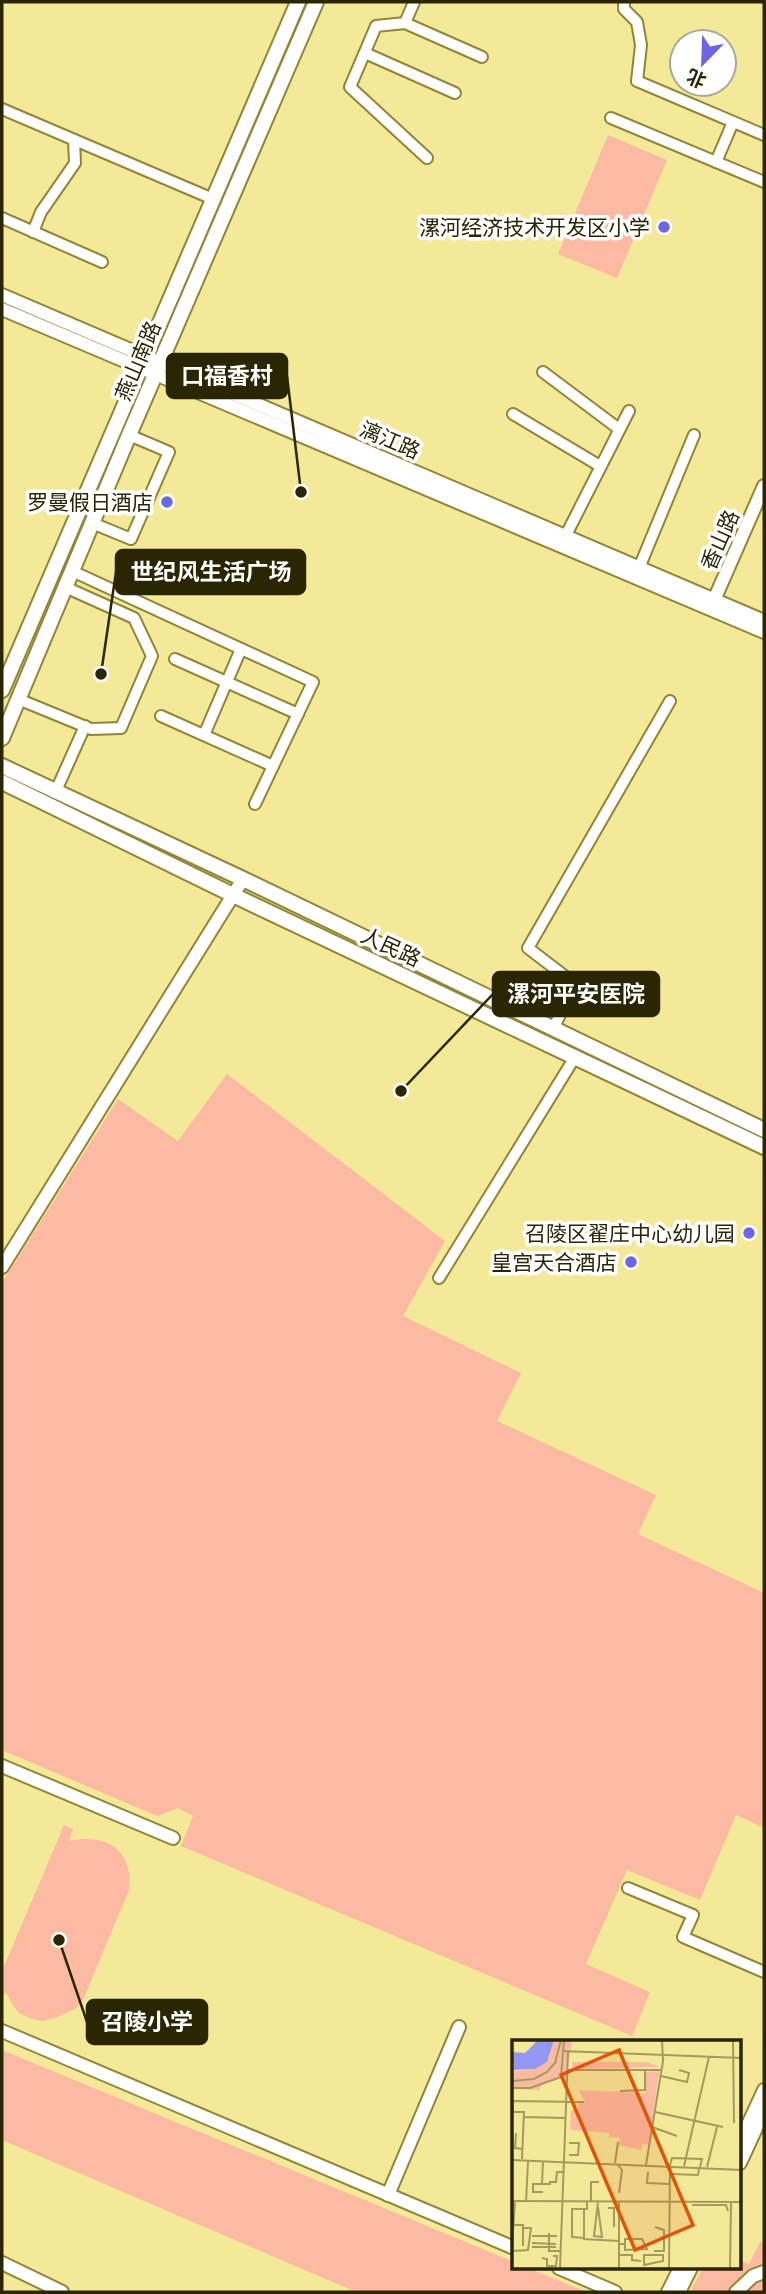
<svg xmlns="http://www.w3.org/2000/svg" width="766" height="2294" viewBox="0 0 766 2294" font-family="'Work Sans','Noto Sans SC',sans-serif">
	<rect width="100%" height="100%" fill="#f4e999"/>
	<g fill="#fcbaa2">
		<path d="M608,135L667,160L617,278L558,254Z"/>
		<path d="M227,1074L445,1241L403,1316L521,1373L497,1421L656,1495L638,1534L764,1593V1828L736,1815L700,1900L627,1870L586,1964L650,1992L632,2036L181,1846L193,1816L178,1808L157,1816L2,1750V1283L118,1099L178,1141Z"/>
		<path d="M64,1825L73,1829L69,1841C105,1833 134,1849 129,1890L83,2000L75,2009L55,2018L43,2021L29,2018L19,2013L12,2004L6,1992L4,1995L2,1994V1971Z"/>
		<path d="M2,2050L514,2262V2268H528L587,2292H356L2,2140Z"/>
		<path d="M760,2242L764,2243V2292H690L703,2268H740V2260L749,2264Z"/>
	</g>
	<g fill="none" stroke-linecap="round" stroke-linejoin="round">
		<g stroke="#918637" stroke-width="14">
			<g id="minor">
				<path d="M414,2L405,23L376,26L350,87L427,158"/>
				<path d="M624,2V9L637,22L641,45L637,81L764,135"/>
				<path d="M405,23L482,57"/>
				<path d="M365,53L455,93"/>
				<path d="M2,109L213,199"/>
				<path d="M611,118L764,182"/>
				<path d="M716,162L733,122"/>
				<path d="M2,218L102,262"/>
				<path d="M33,232L41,212L75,163L74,140"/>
				<path d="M543,372L619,429"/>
				<path d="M513,414L600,466"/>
				<path d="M92,523L131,539L169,452L129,435"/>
				<path d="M563,541L629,411"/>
				<path d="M639,568L694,435"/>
				<path d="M72,571L313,682L255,804"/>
				<path d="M175,659L298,714"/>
				<path d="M18,699L91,729L121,728L152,656L134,618L65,587"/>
				<path d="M161,716L273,766"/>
				<path d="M204,735L241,649"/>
				<path d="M55,793L85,726"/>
				<path d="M553,1029L575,984L528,948L670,701"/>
				<path d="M439,1278L575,1057"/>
				<path d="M628,1888L693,1915L683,1937L764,1972"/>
			</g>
		</g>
		<g stroke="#918637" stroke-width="16">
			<g id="tertiary">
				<path d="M2,295L764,621"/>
				<path d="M2,309L764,632"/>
				<path d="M711,607L764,486"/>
				<path d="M2,1267L243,879"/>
				<path d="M2,1766L173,1838"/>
				<path d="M2,2031L514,2248"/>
				<path d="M740,2142L764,2090"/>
				<path d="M740,2163L764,2111"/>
				<path d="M388,2195L459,2027"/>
				<path d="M2,2263L62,2292"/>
				<path d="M559,2268L615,2292"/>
				<path d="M668,2292L680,2268"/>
				<path d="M679,2292L691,2268"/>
				<path d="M736,2292L753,2276L764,2272"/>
			</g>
		</g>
		<g stroke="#918637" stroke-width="18">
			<g id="secondary">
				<path d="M2,690L298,2"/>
				<path d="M2,738L129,435L316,2"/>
				<path d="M2,766L243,879L764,1130"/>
				<path d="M2,782L233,895L764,1147"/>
			</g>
		</g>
		<use href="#minor" stroke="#fff" stroke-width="10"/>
		<use href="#tertiary" stroke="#fff" stroke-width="12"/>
		<use href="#secondary" stroke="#fff" stroke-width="14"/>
	</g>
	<g fill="#6c66e0" stroke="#fff" stroke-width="2.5">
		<circle cx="664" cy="227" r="7"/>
		<circle cx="167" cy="502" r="7"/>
		<circle cx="749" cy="1233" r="7"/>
		<circle cx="631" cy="1262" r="7"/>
	</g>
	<g text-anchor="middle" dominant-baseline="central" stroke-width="7" stroke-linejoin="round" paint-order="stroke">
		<g font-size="21" fill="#2a2604" stroke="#fff" text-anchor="end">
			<text x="650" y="227">漯河经济技术开发区小学</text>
			<text x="153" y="502">罗曼假日酒店</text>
			<text x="735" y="1233">召陵区翟庄中心幼儿园</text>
			<text x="617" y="1262">皇宫天合酒店</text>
		</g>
		<g font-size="21" fill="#2a2604" stroke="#fff">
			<text transform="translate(138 361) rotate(-67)">燕山南路</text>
			<text transform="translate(390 440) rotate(23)">漓江路</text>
			<text transform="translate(720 540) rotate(-66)">香山路</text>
			<text transform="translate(391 947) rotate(25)">人民路</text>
		</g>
	</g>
	<g transform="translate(512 2040)">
		<rect width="229" height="229" fill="#f4e999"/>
		<path d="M42,0H60L54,37L30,44L27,50L0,49V31L23,29L35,22ZM60,22H135L148,27L60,29ZM147,31L137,105L131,104L129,110L107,105L108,98L97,97V93L58,90L59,70H66V63L73,62L67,50L134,53V32Z" fill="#fcbaa2"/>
		<path d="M26,0H42L35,22L23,29L0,30V12L13,13Z" fill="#9597f4"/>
		<path fill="none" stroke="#a39b5d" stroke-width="2" d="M221,0L222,83M50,11L230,18M55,30H149M149,36L175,42L177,33L167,30M0,41L22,39L35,32L43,23L49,0M0,48H18L49,37L52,0M108,51L133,50V30M1,72L0,61L72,62M1,72H12L10,119M143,72L211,87M12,77L54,78M140,87L165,96M4,93L3,108L11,109M57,115H66L67,103H57M0,120L230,130M103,123L106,102M106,125L110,130L107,153M134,125L151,21L150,0M158,125L160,118L190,119L188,127M172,126L197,17M195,127L205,87M136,132L135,143L157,144M159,134L186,135L187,129M37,142H44L45,132H51M30,144L31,121M31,152H21V144H39M0,161L230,162M79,161V142H87M14,162L16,121M86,162L82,196L90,197L86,167M180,165H214L216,171M96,168H102V187M72,169V198L60,197V169H75V162M1,185H11V206M37,193V211H48M20,196H45M71,199L107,201M20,203L44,204M107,204H113V210L135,209L130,199H113V204M0,207L3,161M20,207H44M0,211L16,210L19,188H10M142,211H152V190L143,187M107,215H120V220L129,221M132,215H151V221L132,225ZM30,218L35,219V226H44L45,216H41M48,228L56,12M107,229V161M157,229L158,125M218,229L219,162"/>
		<path fill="#de560c" fill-opacity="0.15" stroke="#de560c" stroke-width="3.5" d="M107,10L181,185L123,210L49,35Z"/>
		<rect width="229" height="229" fill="none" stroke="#2a2604" stroke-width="3.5"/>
	</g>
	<path fill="none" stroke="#2a2604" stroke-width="2.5" d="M301 492L287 376M101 674L116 572M401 1091L493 994M59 1940L87 2022"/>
	<g fill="#2a2604" stroke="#fff" stroke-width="2.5">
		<circle cx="301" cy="492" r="7"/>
		<circle cx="101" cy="674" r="7"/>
		<circle cx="401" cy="1091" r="7"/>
		<circle cx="59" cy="1940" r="7"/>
	</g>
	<g fill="#2a2604" stroke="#2a2604" stroke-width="2.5">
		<rect x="167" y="354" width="120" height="44" rx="7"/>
		<rect x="116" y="550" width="189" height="44" rx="7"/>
		<rect x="493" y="972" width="166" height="44" rx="7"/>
		<rect x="87" y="2000" width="120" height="44" rx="7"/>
	</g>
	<g font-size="23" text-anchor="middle" font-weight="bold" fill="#fff">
		<text x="227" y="384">口福香村</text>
		<text x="211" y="580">世纪风生活广场</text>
		<text x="576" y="1002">漯河平安医院</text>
		<text x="147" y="2030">召陵小学</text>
	</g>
	<rect width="766" height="2294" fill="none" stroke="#2a2604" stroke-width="7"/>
	<g transform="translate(703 63) rotate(203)"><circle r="33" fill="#ffffff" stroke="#aaa89b" stroke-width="2"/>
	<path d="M0-5L12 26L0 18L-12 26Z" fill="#6c66e0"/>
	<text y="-10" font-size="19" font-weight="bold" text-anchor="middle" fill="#2a2604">北</text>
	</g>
</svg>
